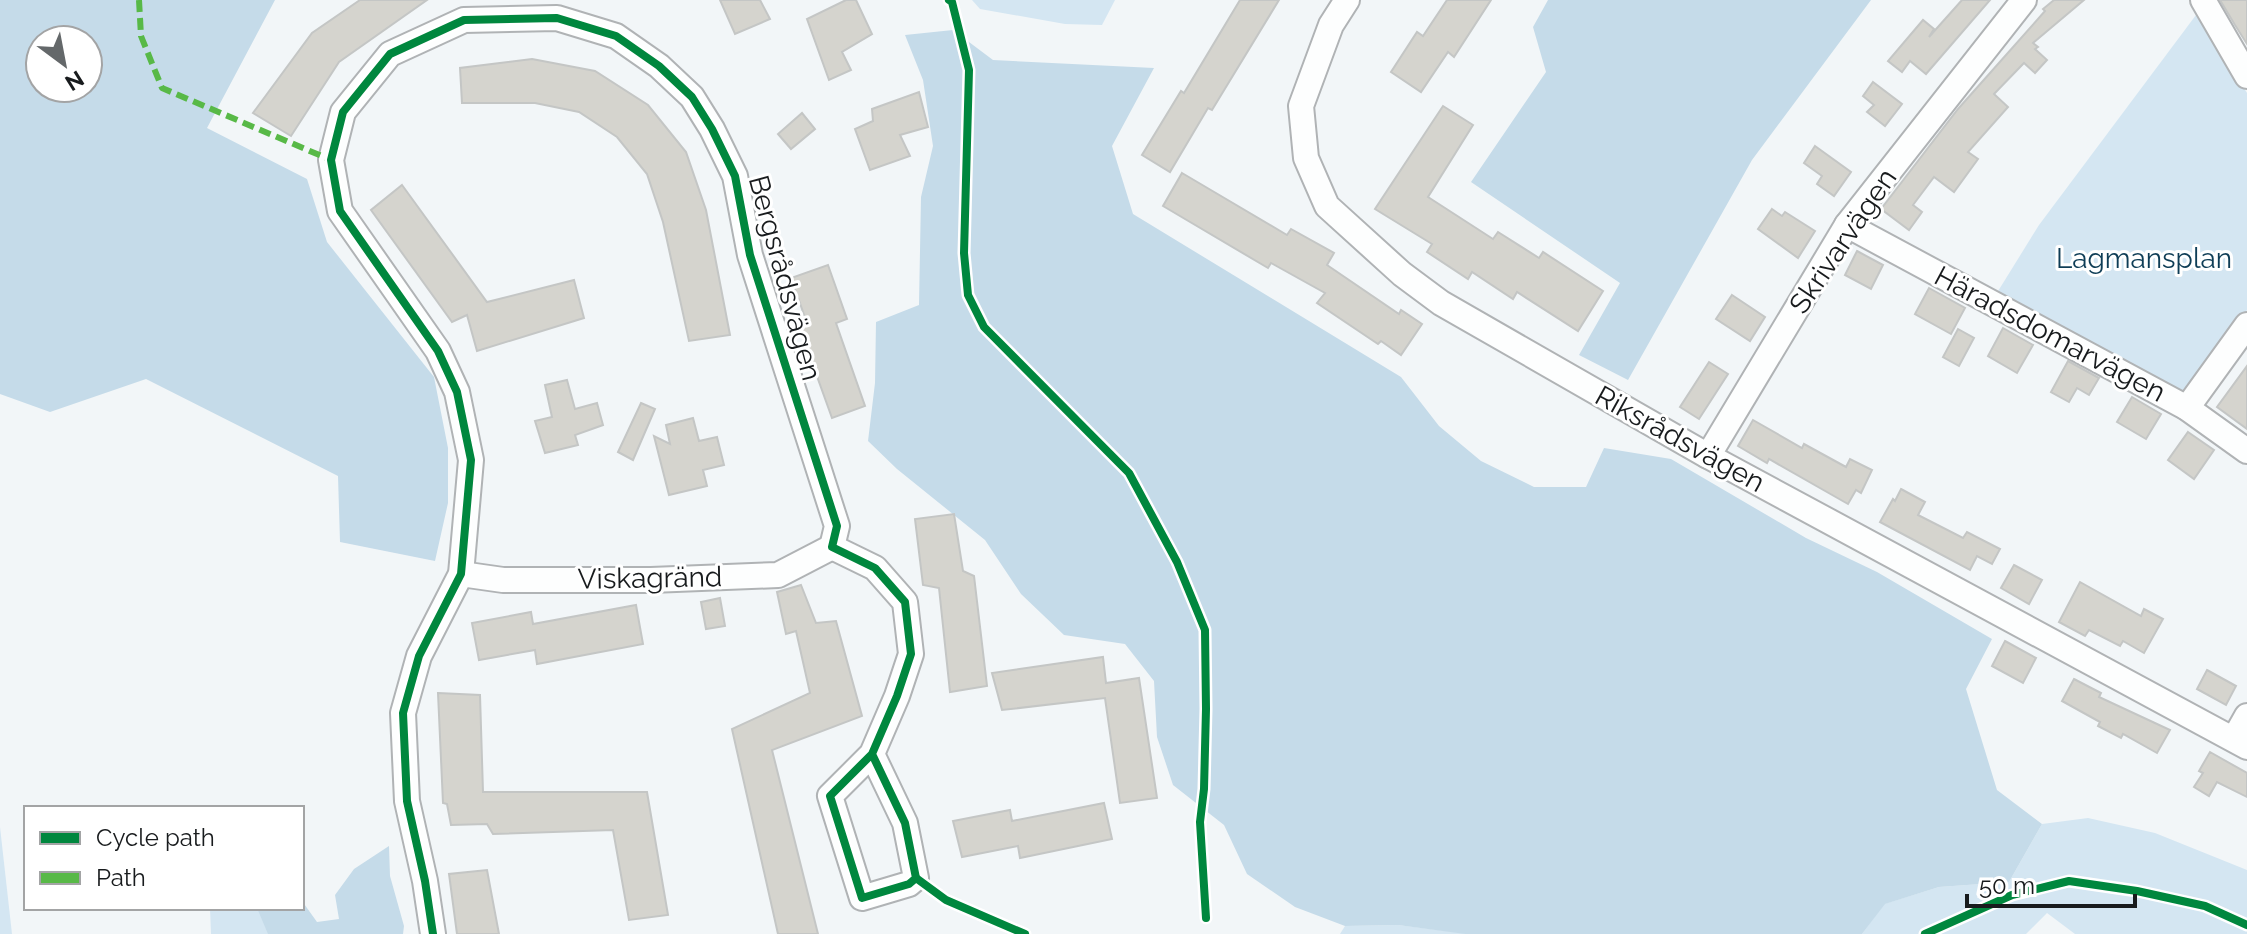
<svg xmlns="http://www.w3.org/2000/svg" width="2247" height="934" viewBox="0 0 2247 934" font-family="Raleway,sans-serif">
	<rect width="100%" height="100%" fill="#f2f6f8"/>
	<g fill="#d4e6f2">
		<path d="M972,0H1115L1102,25L1065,24L980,9Z"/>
		<path d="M2196,15L2247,93V310L2187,391L2179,393L1995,296L2039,225Z"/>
		<path d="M2088,818L2155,833L2247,870V934H2075L2047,913L2026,934H1862L1884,904L1939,887L2009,882L2042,824Z"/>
		<path d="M0,827L12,934H0Z"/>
		<path d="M210,908H290L296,934H211Z"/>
		<path d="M1398,925L1463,933L1465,934H1340L1345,926Z"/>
	</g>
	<g fill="#c5dbe9" fill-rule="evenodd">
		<path d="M0,0H275L207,128L307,179L327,242L434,377L448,448V503L435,561L340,542L338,476L146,379L50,412L0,394ZM88,40V88H40V40Z"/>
		<path d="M1548,0H1871L1752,160L1628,380L1579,355L1620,283L1471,182L1546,72L1533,27Z"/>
		<path d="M953,30L993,60L1154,68L1112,146L1133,214L1401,377L1439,426L1481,461L1534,487H1586L1604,448L1671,459L1806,538L1877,572L1992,639L1966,689L1997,790L2042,824L2009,882L1939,887L1885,904L1862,934H1465L1398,925L1345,926L1295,907L1247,874L1224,825L1173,785L1157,737L1154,681L1125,644L1064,635L1021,594L985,540L897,469L868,441L875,383L876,322L919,305L921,197L933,146L923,80L905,35Z"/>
		<path d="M389,846L390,876L404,926L403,934H268L257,908H302V901L317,922L339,919L335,895L354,869Z"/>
	</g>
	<g fill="#d5d4ce" stroke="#c4c6c5" stroke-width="2">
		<path d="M360,0H427L339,62L291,136L253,113L312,33Z"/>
		<path d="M720,0H760L770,19L735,34Z"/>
		<path d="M846,0H856L872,34L842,52L851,70L829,80L807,19Z"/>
		<path d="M1240,0H1279L1212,110L1208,108L1170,172L1142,155L1181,91L1184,93Z"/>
		<path d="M1447,0H1491L1454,57L1448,52L1421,92L1391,72L1417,32L1423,36Z"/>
		<path d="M1962,0H1990L1926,74L1910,61L1902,72L1888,61L1923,20L1934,29L1929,37Z"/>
		<path d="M2054,0H2084L2033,43L2038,47L2035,49L2047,60L2035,73L2024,63L1994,94L2008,107L1968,152L1978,159L1954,192L1934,177L1913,205L1922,212L1909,230L1881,209L1958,109L2045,11L2043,9Z"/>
		<path d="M2220,0H2247V44L2235,25Z"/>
		<path d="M532,59L595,71L648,105L686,152L706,210L730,335L689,341L663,222L647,174L617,137L579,112L535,103H462L460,68Z"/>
		<path d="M1873,82L1902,104L1885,126L1867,112L1874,105L1863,96Z"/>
		<path d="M919,92L928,127L900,135L910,156L870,170L855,129L873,121L872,109Z"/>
		<path d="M1443,106L1473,125L1428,197L1493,239L1498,232L1539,258L1543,252L1603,291L1578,331L1517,292L1513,299L1472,272L1468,279L1427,252L1432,244L1375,209Z"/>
		<path d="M802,113L815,129L791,149L778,134Z"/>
		<path d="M1815,146L1851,172L1834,196L1817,184L1822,176L1804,163Z"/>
		<path d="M1182,173L1287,235L1291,229L1334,253L1327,265L1399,314L1401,310L1422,324L1401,355L1381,341L1378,344L1317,303L1325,293L1271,263L1268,268L1163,206Z"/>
		<path d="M402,185L487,302L574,280L584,318L477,351L467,315L452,322L371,210Z"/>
		<path d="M1772,209L1782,216L1785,212L1815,231L1798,258L1758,229Z"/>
		<path d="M1857,251L1883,265L1871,289L1845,275Z"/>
		<path d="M828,265L847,319L836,323L865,406L832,418L800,329L808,326L791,278Z"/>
		<path d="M1929,288L1965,308L1951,334L1915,314Z"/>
		<path d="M1732,295L1765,317L1750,341L1716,319Z"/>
		<path d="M2003,328L2033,345L2017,373L1988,356Z"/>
		<path d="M1958,329L1974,338L1959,366L1943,357Z"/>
		<path d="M2068,361L2099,378L2089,395L2077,388L2069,402L2051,392Z"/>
		<path d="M1709,362L1728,374L1699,419L1680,407Z"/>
		<path d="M2247,366V429L2217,407Z"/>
		<path d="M567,380L575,409L597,403L603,425L575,435L578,445L545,453L535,421L552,417L545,385Z"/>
		<path d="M2132,397L2161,414L2146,439L2117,422Z"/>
		<path d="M641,403L655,409L633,460L618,452Z"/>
		<path d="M693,418L699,441L717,437L724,465L703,470L707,486L669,495L654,436L670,444L666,425Z"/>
		<path d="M1753,420L1802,448L1804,444L1846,467L1850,459L1872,470L1861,493L1856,490L1848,504L1769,459L1767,463L1738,446Z"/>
		<path d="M2188,432L2214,450L2194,479L2168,460Z"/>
		<path d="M1901,489L1925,502L1918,515L1963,538L1967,532L2000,549L1992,564L1977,556L1970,570L1880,522L1893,499L1895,501Z"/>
		<path d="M954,514L963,571L974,576L987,686L950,692L939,588L923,585L915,519Z"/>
		<path d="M2014,565L2042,580L2029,604L2001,588Z"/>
		<path d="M2080,582L2141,616L2144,609L2163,619L2144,653L2123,641L2120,646L2089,630L2085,636L2059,622Z"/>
		<path d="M801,585L816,623L836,621L862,716L772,750L818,934H778L732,729L810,693L796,631L786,634L777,592Z"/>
		<path d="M720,598L725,626L706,629L701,602Z"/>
		<path d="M636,605L643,644L537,664L535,650L479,660L472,623L531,612L533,624Z"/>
		<path d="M2005,641L2036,658L2023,683L1992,666Z"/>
		<path d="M1103,657L1106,683L1139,678L1157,798L1120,803L1105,698L1002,710L992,673Z"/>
		<path d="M2207,670L2236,686L2226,705L2197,689Z"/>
		<path d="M2074,679L2101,693L2099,697L2170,730L2157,753L2123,734L2121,738L2098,726L2100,722L2062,701Z"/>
		<path d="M438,693L480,695L483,792H647L668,915L629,920L613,830L493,834L487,824L451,825L447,804L443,803Z"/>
		<path d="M2210,752L2247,773V797L2217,782L2209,796L2194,787L2203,773L2199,771Z"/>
		<path d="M1104,803L1112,839L1020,858L1018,846L962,857L953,821L1010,810L1012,821Z"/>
		<path d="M487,870L499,934H457L449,874Z"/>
	</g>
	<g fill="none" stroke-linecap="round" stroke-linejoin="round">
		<g stroke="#b0b3b5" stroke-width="28">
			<g id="street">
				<path d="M1347,0L1331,25L1301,106L1306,158L1327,206L1402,274L1441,303L1708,456L2247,747"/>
				<path d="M2203,0L2247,76"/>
				<path d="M1847,225L2187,408L2247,451"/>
				<path d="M2187,408L2247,325"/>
				<path d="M1708,456L1847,225L2024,0"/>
				<path d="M461,574L503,580H651L778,575L832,547"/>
				<path d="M2234,739L2247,716"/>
				<path d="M433,934L425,881L407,801L403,713L419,656L461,574L471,460L457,392L438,351L340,211L331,160L343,112L390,54L464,20L557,18L616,36L659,66L692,97L712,129L735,176L750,255L837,526L832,547L875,568L905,602L911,654L897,696L872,754L830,796L862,898L909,884L916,878L905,823L872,754"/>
			</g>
		</g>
		<use href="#street" stroke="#fdfefe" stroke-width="24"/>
		<path stroke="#58b947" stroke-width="6" stroke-dasharray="12 6" stroke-linecap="butt" d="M139,0L141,36L162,88L331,160"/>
		<g stroke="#fff" stroke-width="13">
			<g id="cycleway">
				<path d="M949,0L952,2L969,70L964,253L968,295L984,327L1129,473L1177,562L1205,630L1206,709L1204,789L1200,822L1206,918"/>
				<path d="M916,878L946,900L1025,934"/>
				<path d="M433,934L425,881L407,801L403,713L419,656L461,574L471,460L457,392L438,351L340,211L331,160L343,112L390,54L464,20L557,18L616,36L659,66L692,97L712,129L735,176L750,255L837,526L832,547L875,568L905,602L911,654L897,696L872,754L830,796L862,898L909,884L916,878L905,823L872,754"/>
				<path d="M1925,934L2012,895L2069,881L2137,891L2205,906L2247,925"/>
			</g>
		</g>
		<use href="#cycleway" stroke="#00873e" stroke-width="8"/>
	</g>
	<g text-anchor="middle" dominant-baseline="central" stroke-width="6" stroke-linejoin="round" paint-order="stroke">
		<g font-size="28" fill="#181b1d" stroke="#fff">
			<text transform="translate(1843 241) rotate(-56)">Skrivarvägen</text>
			<text transform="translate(785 278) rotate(75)">Bergsrådsvägen</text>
			<text transform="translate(2050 334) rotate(28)">Häradsdomarvägen</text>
			<text transform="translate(1680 439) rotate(29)">Riksrådsvägen</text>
			<text transform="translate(650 578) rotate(-1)">Viskagränd</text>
		</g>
		<g font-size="28" fill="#0e3d56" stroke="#fff">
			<text x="2144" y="258">Lagmansplan</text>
		</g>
	</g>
	<rect x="24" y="806" width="280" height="104" fill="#ffffff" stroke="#a3a4a5" stroke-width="2"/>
	<rect x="40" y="832" width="40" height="12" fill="#00873e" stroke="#a3a4a5" stroke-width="2"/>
	<text x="96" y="846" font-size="24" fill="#181b1d">Cycle path</text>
	<rect x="40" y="872" width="40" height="12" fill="#58b947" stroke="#a3a4a5" stroke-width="2"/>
	<text x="96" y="886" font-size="24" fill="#181b1d">Path</text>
	<g transform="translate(64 64) rotate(148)"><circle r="38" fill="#ffffff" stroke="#a3a4a5" stroke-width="2"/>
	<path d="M0-6L14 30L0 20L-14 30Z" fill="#64686a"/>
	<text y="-12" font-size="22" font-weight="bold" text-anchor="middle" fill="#181b1d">N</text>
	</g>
	<path d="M1967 894v12h168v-12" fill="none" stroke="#181b1d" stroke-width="4"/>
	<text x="1979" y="894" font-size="24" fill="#181b1d" stroke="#ffffff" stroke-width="6" paint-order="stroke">50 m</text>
</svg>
